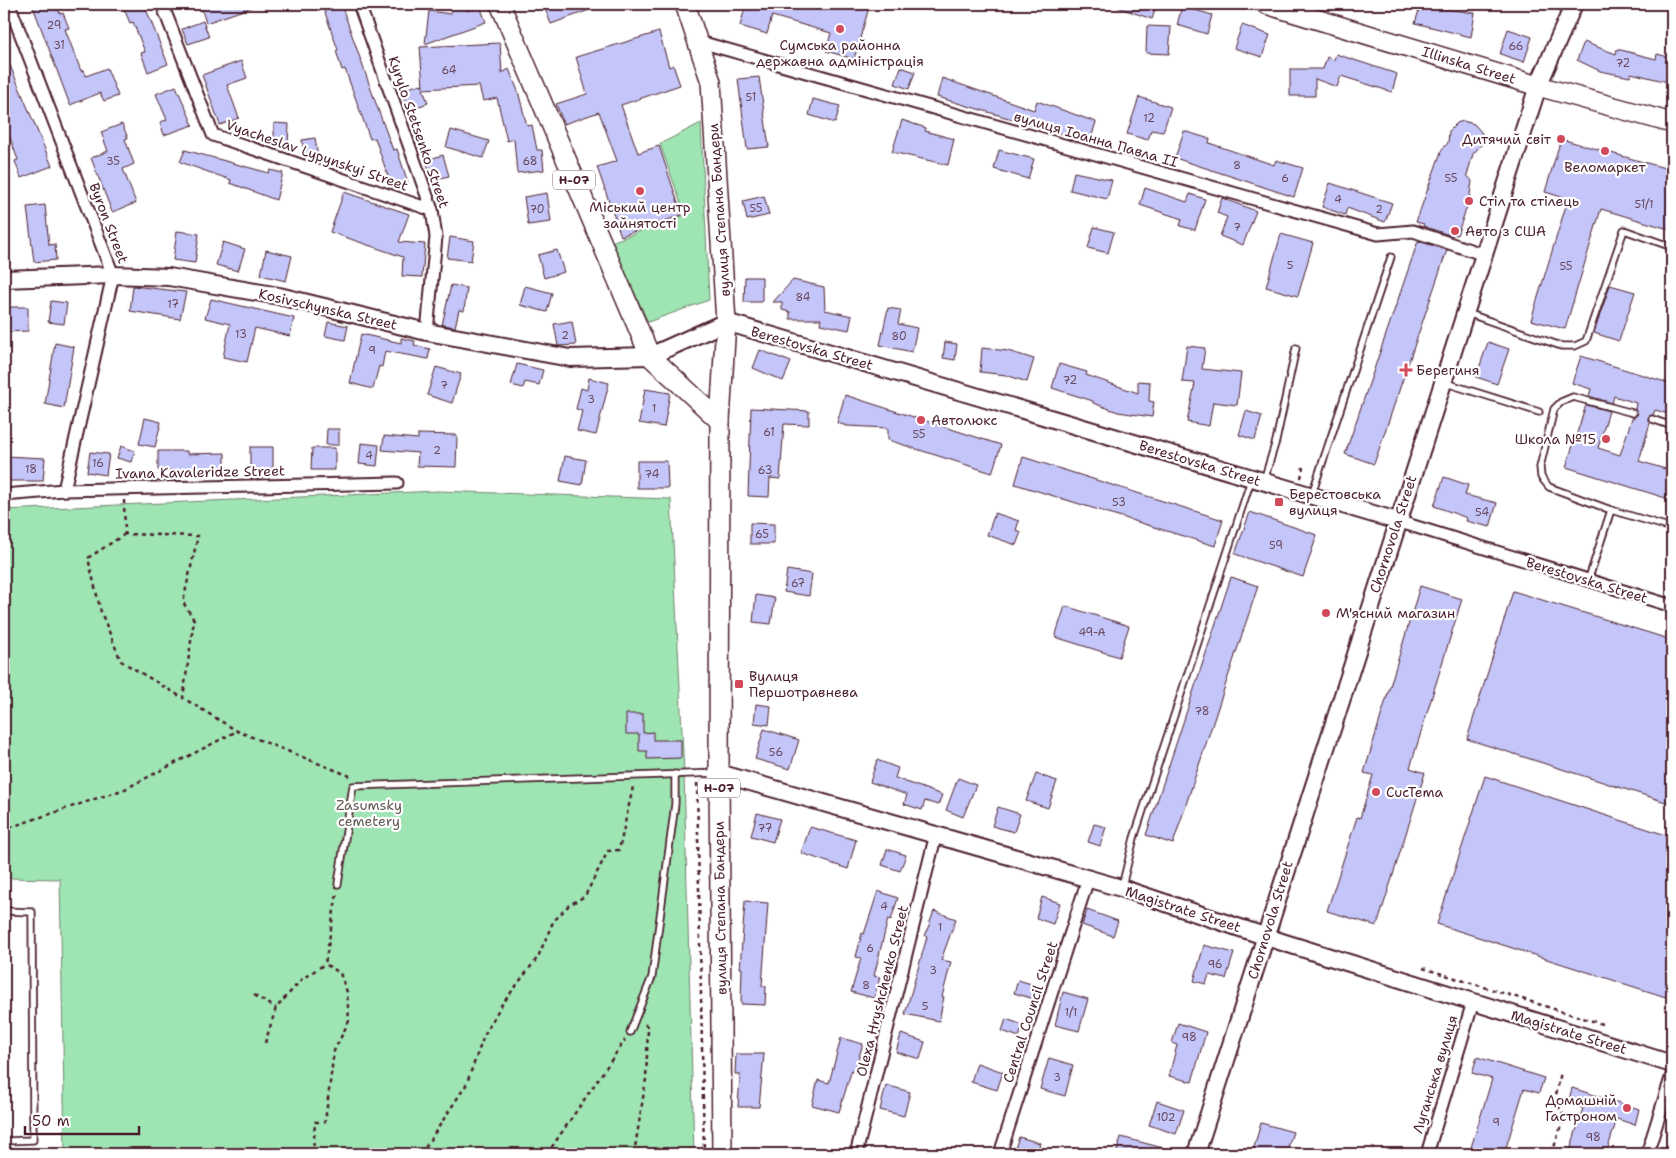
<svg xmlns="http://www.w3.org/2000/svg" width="1676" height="1158" viewBox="0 0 1676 1158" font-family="'Shantell Sans',sans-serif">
	<rect width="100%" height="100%" fill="#fff"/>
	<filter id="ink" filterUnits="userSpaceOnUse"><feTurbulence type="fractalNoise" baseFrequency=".02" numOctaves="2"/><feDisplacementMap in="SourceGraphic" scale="10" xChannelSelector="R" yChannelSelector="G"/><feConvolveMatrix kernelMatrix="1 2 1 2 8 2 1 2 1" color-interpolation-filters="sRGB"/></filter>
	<g filter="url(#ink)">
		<g fill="#9ee5b3" stroke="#74826f">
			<path d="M701,123L709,300L648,322L611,242L685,215L660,144Z"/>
			<path d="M438,491L671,499L684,773L694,1154H65L60,879L4,878V510Z"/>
		</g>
		<g fill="#c4c5f8" stroke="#4a1f2b">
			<path d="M32,4H56L60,14L63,13L69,28L65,29L81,71L84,70L86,76L107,68L118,96L104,101L100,93L70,105Z"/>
			<path d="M122,4H144L168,64L148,72L141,53L145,52L133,22L130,23Z"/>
			<path d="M200,4H255V6L206,23Z"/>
			<path d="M322,4H341L379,112L393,150L397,149L408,183L392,188L375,138L370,139L345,69L342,70L336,51L338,50Z"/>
			<path d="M457,4H464L467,11L480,6L486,22L425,44L429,11L451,14L449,7Z"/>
			<path d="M543,4H602L603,5L551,24Z"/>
			<path d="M741,4H870L854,59L826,51L831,33L772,16L767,34L740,26L745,8L741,7Z"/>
			<path d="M1114,4H1157L1152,19L1114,6Z"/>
			<path d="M1421,4H1440L1438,8L1475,13L1471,37L1415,23Z"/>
			<path d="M1182,6L1212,15L1207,34L1177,25Z"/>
			<path d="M203,21L209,37L188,44L182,29Z"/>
			<path d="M1242,25L1270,35L1262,57L1234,48Z"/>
			<path d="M1147,26L1171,27L1169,54L1146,53Z"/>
			<path d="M1508,29L1532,37L1524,62L1500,54Z"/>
			<path d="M659,32L669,67L673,65L680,85L621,105L638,153L659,146L682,215L621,236L597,167L617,161L599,112L564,124L556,104L587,94L576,57Z"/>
			<path d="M1584,42L1616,54L1617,49L1656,59L1657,54L1672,58V83L1631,73L1630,77L1600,71L1577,60Z"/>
			<path d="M500,43L502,73L509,69L518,91L527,126L532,125L537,150H542L544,170L517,173L514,139L507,141L497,98L483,101L479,86L423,89L428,103L408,110L401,90L421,84L423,87L420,47Z"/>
			<path d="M4,51L52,166L21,178L15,161L18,160L4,121Z"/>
			<path d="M1336,54L1397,74L1392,92L1341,76L1337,87L1315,79V96H1290V69H1323L1327,57L1334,60Z"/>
			<path d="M241,61L247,78L227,85L239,118L220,125L202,75Z"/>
			<path d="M901,67L915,72L909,89L895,84Z"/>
			<path d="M759,77L769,147L747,149L738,79Z"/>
			<path d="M942,78L1034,110L1037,101L1096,122L1090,142L937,97Z"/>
			<path d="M176,86L193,125L164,135L160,122L167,120L156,94Z"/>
			<path d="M1139,97L1171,107L1163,132L1151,130L1148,140L1127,134Z"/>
			<path d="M813,99L840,106L835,123L809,115Z"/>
			<path d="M902,120L926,128L925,131L954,139L948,165L892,152Z"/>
			<path d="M1463,121L1474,124L1482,133V139L1481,145L1473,154L1467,175L1472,181L1469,201L1457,235L1453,234L1452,236L1423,226L1424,224L1416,222L1442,149L1448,143L1449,131L1457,123Z"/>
			<path d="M274,123L289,124L288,146H274Z"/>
			<path d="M122,124L128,138L125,139L134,164L123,169L136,203L112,212L91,158L108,151L101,132Z"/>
			<path d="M451,130L489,141L483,158L446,147Z"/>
			<path d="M1184,131L1210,139L1209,143L1274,165L1276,160L1303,168L1294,197L1175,158Z"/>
			<path d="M315,138L318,158L305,159L302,140Z"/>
			<path d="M1561,139L1672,170V230L1601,209L1565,329L1531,320L1568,199L1545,192Z"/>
			<path d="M185,150L269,173L270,170L283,173L276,200L230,183L231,180L180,162Z"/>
			<path d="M999,150L1034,159L1028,179L994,169Z"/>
			<path d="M443,155L449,176L432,180L426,160Z"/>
			<path d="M1074,172L1112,180L1107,199L1070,190Z"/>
			<path d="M1330,183L1392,203L1385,222L1347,208L1345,215L1322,207Z"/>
			<path d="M1145,188L1187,202L1190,194L1205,199L1195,230L1180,226L1182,219L1140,205Z"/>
			<path d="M344,192L409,214L399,242L425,244L422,277L402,276L403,257L330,232Z"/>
			<path d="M547,193L551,222L528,225L524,197Z"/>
			<path d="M764,196L769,215L747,220L743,201Z"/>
			<path d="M1222,198L1256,211L1243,245L1220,236L1227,217L1217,213Z"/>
			<path d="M45,205L49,245L55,244L56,260L34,262L27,207Z"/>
			<path d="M1094,227L1114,232L1108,253L1088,248Z"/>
			<path d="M177,231L199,234L195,263L173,260Z"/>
			<path d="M1281,234L1313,243L1298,296L1266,287Z"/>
			<path d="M450,237L474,241L471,261L447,258Z"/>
			<path d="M1418,241L1447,250L1374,464L1345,454Z"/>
			<path d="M223,242L245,249L238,271L216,265Z"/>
			<path d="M266,250L292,256L286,281L261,275Z"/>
			<path d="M557,250L564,272L544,278L538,255Z"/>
			<path d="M745,277H762V302H744Z"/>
			<path d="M793,280L824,287L825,310L852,316L849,330L820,324L821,319H790V312L782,310V302H773Z"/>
			<path d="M451,285L467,288L464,311L459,310L455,327L442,325Z"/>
			<path d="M1610,285L1635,292L1619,341L1594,333Z"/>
			<path d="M133,286L186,292L180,319L130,311Z"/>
			<path d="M525,286L552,293L547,312L520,305Z"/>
			<path d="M211,299L294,318L290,336L255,328L247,362L223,357L230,324L205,318Z"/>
			<path d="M51,301L67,303L64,324L48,322Z"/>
			<path d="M5,307H28V331L5,332Z"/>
			<path d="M888,308L901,310L898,324L917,328L912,352L880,345Z"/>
			<path d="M572,321L576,345L558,346L554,324Z"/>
			<path d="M328,322L348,326L345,340L325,336Z"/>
			<path d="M361,334L401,343V338L415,341L414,345L430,349L428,359L385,351L382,367L379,366L373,389L350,383Z"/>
			<path d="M945,342L957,344L955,360L943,358Z"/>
			<path d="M1488,342L1509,349L1497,384L1476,377Z"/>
			<path d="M55,343L74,347L64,408L45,404Z"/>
			<path d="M1187,346L1205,348L1202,369L1241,373L1237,405L1213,402L1209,426L1187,422L1195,383L1182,382Z"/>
			<path d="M982,348L1008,351L1034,359L1027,382L1006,375L980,372Z"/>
			<path d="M760,350L791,362L783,381L753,368Z"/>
			<path d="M1581,356L1672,384V415L1655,410L1653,415L1649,416L1648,420L1650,423L1639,461L1672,471V500L1566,467L1586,405L1609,411L1598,448L1620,455L1632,418L1638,414L1635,409L1636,403L1614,396L1612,403L1589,396L1591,389L1572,383Z"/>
			<path d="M517,364L543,370L539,385L525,382L523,388L511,385Z"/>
			<path d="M1059,364L1087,372L1086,375L1138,393V381L1150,382L1149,401L1154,402L1152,417L1118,412L1093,403V401L1052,388Z"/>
			<path d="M436,367L461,374L452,403L427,395Z"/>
			<path d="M589,378L609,383L596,435L577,431L582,411L576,409L581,388L587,390Z"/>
			<path d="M645,389L670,393L664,427L639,423Z"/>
			<path d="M845,395L1001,445L992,473L888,440V428L847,426L837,423Z"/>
			<path d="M751,408L809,411V425L784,424L780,479L770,478L769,497L748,496Z"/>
			<path d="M1246,411L1262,416L1255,440L1239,435Z"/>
			<path d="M145,418L161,422L155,447L139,444Z"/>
			<path d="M327,429H339V445H326Z"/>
			<path d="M418,434L457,435L456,467L417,466L418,453L382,450L384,436L418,439Z"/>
			<path d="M361,443L379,445L377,466L359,464Z"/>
			<path d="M121,446L135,451L131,462L117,458Z"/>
			<path d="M250,447H273V470L250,469Z"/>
			<path d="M312,448H335V470H311Z"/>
			<path d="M158,451H187V454L225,453V472L158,470Z"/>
			<path d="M90,452L109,454L106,475L87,472Z"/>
			<path d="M4,456L45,458L43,481H4Z"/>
			<path d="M565,456L586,460L582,485L560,481Z"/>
			<path d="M1023,457L1223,520L1215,546L1015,484Z"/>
			<path d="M637,461H667L668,488H637Z"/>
			<path d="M1444,477L1468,485L1465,495L1497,503L1490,527L1466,521L1467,518L1434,506Z"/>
			<path d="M1250,512L1317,535L1303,577L1235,554Z"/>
			<path d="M995,513L1019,521L1016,530L1021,532L1016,545L987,535Z"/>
			<path d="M750,523L774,524V544H750Z"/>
			<path d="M787,570L812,574L809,596L784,592Z"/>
			<path d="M1231,577L1258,586L1173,844L1146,835Z"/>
			<path d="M1420,586L1462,599L1410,768L1425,773L1377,926L1327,911L1357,817L1360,818L1373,775L1364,773Z"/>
			<path d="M1513,591L1672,640V804L1467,739Z"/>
			<path d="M756,595L775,598L771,624L753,622Z"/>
			<path d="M1065,606L1129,626L1119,657L1055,637Z"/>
			<path d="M756,704L771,706L769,725L754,723Z"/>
			<path d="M626,714H643V733L653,732V740H681V758L647,759V751H639V734H626Z"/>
			<path d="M764,729L799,740L790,769L755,759Z"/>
			<path d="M877,760L898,768L895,778L942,795L938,805L925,801L922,810L904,804L907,795L870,782Z"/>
			<path d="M1036,774L1057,781L1048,808L1026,801Z"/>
			<path d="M1485,776L1672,837V999L1437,924Z"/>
			<path d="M958,778L976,785L963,817L946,810Z"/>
			<path d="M998,807L1020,814L1014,832L992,826Z"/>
			<path d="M757,813L780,819L773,842L751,836Z"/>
			<path d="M1094,824L1106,827L1100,846L1088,842Z"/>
			<path d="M810,827L856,840L848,869L801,853Z"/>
			<path d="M887,849L906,855L900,871L882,865Z"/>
			<path d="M878,891L898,898L891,920L888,919L874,976L880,977L874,998L851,992L861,958L856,957L862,933L864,934Z"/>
			<path d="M1042,897L1060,903L1053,924L1036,918Z"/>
			<path d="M745,901L768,903L762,986H766L765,1005L741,1004L742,968H740Z"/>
			<path d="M1087,910L1118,921L1113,936L1082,925Z"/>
			<path d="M934,911L956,919L941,960L951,962L942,997H944L939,1021L905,1014L927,937L925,936Z"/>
			<path d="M1204,945L1234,953L1226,979L1209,975L1206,984L1194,981Z"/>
			<path d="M1018,980L1038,986L1034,999L1014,993Z"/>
			<path d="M1063,992L1088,999L1079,1031L1055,1025Z"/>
			<path d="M1006,1019L1023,1025L1019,1037L1002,1031Z"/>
			<path d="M1178,1023L1206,1032L1192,1082L1169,1076L1177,1045L1172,1043Z"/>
			<path d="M901,1034L925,1042L920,1059L896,1052Z"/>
			<path d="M841,1038L863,1044L855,1070L852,1069L839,1112L812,1105L818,1080L829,1083Z"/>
			<path d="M736,1054H764L759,1107H738L740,1074H735Z"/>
			<path d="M1477,1057L1544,1078L1539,1093L1524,1089L1504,1154H1469L1492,1079L1472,1073Z"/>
			<path d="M1049,1058L1073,1065L1065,1096L1040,1089Z"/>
			<path d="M977,1063L1003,1072L997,1090L971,1082Z"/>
			<path d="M886,1085L910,1092L904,1116L880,1110Z"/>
			<path d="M1572,1088L1639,1109L1635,1125L1617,1119L1606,1154H1569L1583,1108L1568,1104Z"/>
			<path d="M1157,1101L1184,1110L1176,1134L1149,1125Z"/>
			<path d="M1261,1123L1293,1132L1286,1154H1252Z"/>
			<path d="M1019,1137L1040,1143L1037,1154H1025L1014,1151Z"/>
			<path d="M1121,1137L1171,1150V1154H1116Z"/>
		</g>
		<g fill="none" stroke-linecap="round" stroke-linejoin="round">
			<g stroke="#4a1f2b" stroke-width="9">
				<g id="lane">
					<path d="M1467,313L1561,346H1575L1586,341L1624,230L1672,247"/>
					<path d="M1446,383L1539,412"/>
					<path d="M1652,419L1672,426"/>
					<path d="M1264,480L1276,441L1296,348"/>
					<path d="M1312,494L1391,257"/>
					<path d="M1611,510L1672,528"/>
					<path d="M1588,581L1611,510L1549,487L1541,477L1540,467L1554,409L1561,402L1573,397L1633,413"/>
					<path d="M338,884L353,786L716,773"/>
					<path d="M1122,886L1134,838L1251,480"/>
					<path d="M4,911L32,912L33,1140L4,1141"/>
					<path d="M630,1032L652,977L675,804V774"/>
				</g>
			</g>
			<g stroke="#4a1f2b" stroke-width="15">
				<g id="street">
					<path d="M9,4L113,275L64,490"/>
					<path d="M162,4L213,135L432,210"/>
					<path d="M359,4L432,210L436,237L427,332"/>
					<path d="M700,42L1378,234L1413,231L1485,255"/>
					<path d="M4,495L64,490L397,483"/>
					<path d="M1397,521L1672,606"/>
					<path d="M856,1154L936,834"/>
					<path d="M1000,1154L1088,879"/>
					<path d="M1427,1154L1473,1002"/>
					<path d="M1647,1154L1672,1075"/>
				</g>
			</g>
			<g stroke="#4a1f2b" stroke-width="20">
				<g id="secondary">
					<path d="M4,279L113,275L169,277L279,296L427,332L570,358L650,356L726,322L1397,521"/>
					<path d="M719,773L1121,888L1282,942L1672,1064"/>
					<path d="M1196,1154L1538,86L1574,4"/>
				</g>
			</g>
			<g stroke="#4a1f2b" stroke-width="22">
				<g id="primary">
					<path d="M500,4L650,356L720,421"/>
					<path d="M685,4L711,82L726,322L720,421L719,773L722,1154"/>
					<path d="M1266,4L1538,86L1672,123"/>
				</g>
			</g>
			<g stroke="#4a1f2b" stroke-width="2.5" stroke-dasharray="4 4" stroke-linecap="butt">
				<path d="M1301,478L1303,467"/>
				<path d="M124,500L125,534L198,536L183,602L194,620L183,698L237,731L350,776"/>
				<path d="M125,534L88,558L101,612L121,661L183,698"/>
				<path d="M697,783L704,1154"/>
				<path d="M4,833L11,827L125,789L237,731"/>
				<path d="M1423,968L1602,1024"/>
				<path d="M254,995L276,1008"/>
				<path d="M265,1043L276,1008L302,979L325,964"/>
				<path d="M313,1154L315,1122H325L334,1051L349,1021L347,992L340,973L325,964L337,893"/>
				<path d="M421,1154L466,1085L484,1036L500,1007L538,957L553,922L569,905L585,896L608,851L619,850L633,787"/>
				<path d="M547,1154L625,1040"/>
				<path d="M634,1154L646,1079L648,1028L645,1024"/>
				<path d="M1552,1154L1564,1116L1555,1100L1561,1072"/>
			</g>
			<use href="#lane" stroke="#fff" stroke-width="5.5"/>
			<use href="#street" stroke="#fff" stroke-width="11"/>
			<use href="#secondary" stroke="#fff" stroke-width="16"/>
			<use href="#primary" stroke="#fff" stroke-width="19"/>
		</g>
	</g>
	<g fill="#d1495b" stroke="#fff" stroke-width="2">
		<circle cx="840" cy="29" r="5"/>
		<circle cx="1561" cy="139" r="5"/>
		<circle cx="1605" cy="151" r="5"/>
		<circle cx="640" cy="191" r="5"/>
		<circle cx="1469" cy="201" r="5"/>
		<circle cx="1455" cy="231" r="5"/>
		<path d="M1403.5 362.5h5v5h5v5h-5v5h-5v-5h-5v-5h5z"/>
		<circle cx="921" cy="420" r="5"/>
		<circle cx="1606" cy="439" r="5"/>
		<rect x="1274" y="497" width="10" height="10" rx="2.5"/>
		<circle cx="1326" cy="613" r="5"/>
		<rect x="734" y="679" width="10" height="10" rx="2.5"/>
		<circle cx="1376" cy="792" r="5"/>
		<circle cx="1627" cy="1108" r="5"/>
	</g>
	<g text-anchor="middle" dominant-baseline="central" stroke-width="4.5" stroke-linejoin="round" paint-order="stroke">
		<g font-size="11" fill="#68485e">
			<text x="54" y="25">29</text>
			<text x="59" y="45">31</text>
			<text x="1516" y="46">66</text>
			<text x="1623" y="63">72</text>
			<text x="449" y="70">64</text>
			<text x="751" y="97">51</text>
			<text x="1149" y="118">12</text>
			<text x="113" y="161">35</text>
			<text x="530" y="161">68</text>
			<text x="1237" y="165">8</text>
			<text x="1285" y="178">6</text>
			<text x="1451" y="178">55</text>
			<text x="1338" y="199">4</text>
			<text x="1644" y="204">51/1</text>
			<text x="756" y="208">55</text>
			<text x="537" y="209">70</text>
			<text x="1379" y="209">2</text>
			<text x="1237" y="227">7</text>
			<text x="1290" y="265">5</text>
			<text x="1566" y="266">55</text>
			<text x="803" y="297">84</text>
			<text x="173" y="304">17</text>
			<text x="241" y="334">13</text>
			<text x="565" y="335">2</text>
			<text x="899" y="336">80</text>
			<text x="372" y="350">9</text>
			<text x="1070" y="380">72</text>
			<text x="444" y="385">7</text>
			<text x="591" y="399">3</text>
			<text x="654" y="408">1</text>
			<text x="769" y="432">61</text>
			<text x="919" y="434">55</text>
			<text x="437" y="450">2</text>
			<text x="369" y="455">4</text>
			<text x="98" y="463">16</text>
			<text x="31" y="469">18</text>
			<text x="765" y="470">63</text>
			<text x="652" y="474">74</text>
			<text x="1119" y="502">53</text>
			<text x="1482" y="512">54</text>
			<text x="762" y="534">65</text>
			<text x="1276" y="545">59</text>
			<text x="798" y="583">67</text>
			<text x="1092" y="632">49-А</text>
			<text x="1202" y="711">78</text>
			<text x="776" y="752">56</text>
			<text x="765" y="828">77</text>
			<text x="884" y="906">4</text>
			<text x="940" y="927">1</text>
			<text x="870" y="948">6</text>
			<text x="1215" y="964">96</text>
			<text x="933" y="970">3</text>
			<text x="866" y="985">8</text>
			<text x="925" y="1006">5</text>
			<text x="1071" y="1012">1/1</text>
			<text x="1189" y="1037">98</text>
			<text x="1057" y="1077">3</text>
			<text x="1166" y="1117">102</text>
			<text x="1496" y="1122">9</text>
			<text x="1593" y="1137">98</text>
		</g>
		<g fill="#fff" stroke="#80626b" stroke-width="1">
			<rect x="553" y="170.5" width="42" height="19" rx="4"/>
			<rect x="698" y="778.5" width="42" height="19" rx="4"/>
		</g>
		<g font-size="12" font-weight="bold" fill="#4a1f2b">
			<text x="574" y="180">Н-07</text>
			<text x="719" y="788">Н-07</text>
		</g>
		<g font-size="14" fill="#4a1f2b" stroke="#fff" text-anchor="start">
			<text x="840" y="45" text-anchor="middle">Сумська районна<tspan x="840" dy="16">державна адміністрація</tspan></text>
			<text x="1551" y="139" text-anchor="end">Дитячий світ</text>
			<text x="1605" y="167" text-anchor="middle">Веломаркет</text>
			<text x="1479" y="201">Стіл та стілець</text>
			<text x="640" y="207" text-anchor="middle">Міський центр<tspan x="640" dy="16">зайнятості</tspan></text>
			<text x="1465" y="231">Авто з США</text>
			<text x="1416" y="370">Берегиня</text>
			<text x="931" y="420">Автолюкс</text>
			<text x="1596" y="439" text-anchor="end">Школа №15</text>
			<text x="1289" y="494">Берестовська<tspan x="1289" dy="16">вулиця</tspan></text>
			<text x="1336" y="613">М'ясний магазин</text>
			<text x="749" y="676">Вулиця<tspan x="749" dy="16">Першотравнева</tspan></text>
			<text x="1386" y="792">CucTema</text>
			<text x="1617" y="1100" text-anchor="end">Домашній<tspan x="1617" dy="16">Гастроном</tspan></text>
		</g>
		<g font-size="14" fill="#4a1f2b" stroke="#fff">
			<text transform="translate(1469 65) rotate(17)">Illinska Street</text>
			<text transform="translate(419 132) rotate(71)">Kyrylo Stetsenko Street</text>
			<text transform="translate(1096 139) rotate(16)">вулиця Іоанна Павла II</text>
			<text transform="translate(317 155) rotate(19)">Vyacheslav Lypynskyi Street</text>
			<text transform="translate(719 210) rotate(-94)">вулиця Степана Бандери</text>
			<text transform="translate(109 223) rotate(69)">Byron Street</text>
			<text transform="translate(328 309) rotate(13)">Kosivschynska Street</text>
			<text transform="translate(812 348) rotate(16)">Berestovska Street</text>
			<text transform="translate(1200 463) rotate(17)">Berestovska Street</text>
			<text transform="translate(200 472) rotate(-1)">Ivana Kavaleridze Street</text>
			<text transform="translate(1393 534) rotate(-72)">Chornovola Street</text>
			<text transform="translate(1587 580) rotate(17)">Berestovska Street</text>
			<text transform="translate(720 908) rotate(-91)">вулиця Степана Бандери</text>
			<text transform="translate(1183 909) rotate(18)">Magistrate Street</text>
			<text transform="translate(1270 920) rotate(-73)">Chornovola Street</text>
			<text transform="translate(882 991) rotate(-76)">Olexa Hryshchenko Street</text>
			<text transform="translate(1030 1012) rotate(-72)">Central Council Street</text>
			<text transform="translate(1569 1032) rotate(17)">Magistrate Street</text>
			<text transform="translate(1435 1074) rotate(-73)">Луганська вулиця</text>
		</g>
		<g font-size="14" fill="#635a54" stroke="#fff">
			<text x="369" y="805">Zasumsky<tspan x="369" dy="16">cemetery</tspan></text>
		</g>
	</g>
	<rect width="1676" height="1158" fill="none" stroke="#fff" stroke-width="20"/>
	<rect x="10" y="10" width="1656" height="1138" fill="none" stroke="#4a1f2b" stroke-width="2" filter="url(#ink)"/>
	<path d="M25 1126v8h114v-8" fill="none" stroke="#4a1f2b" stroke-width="2.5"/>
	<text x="32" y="1126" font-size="15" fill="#4a1f2b" stroke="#ffffff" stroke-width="4" paint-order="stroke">50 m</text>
</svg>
